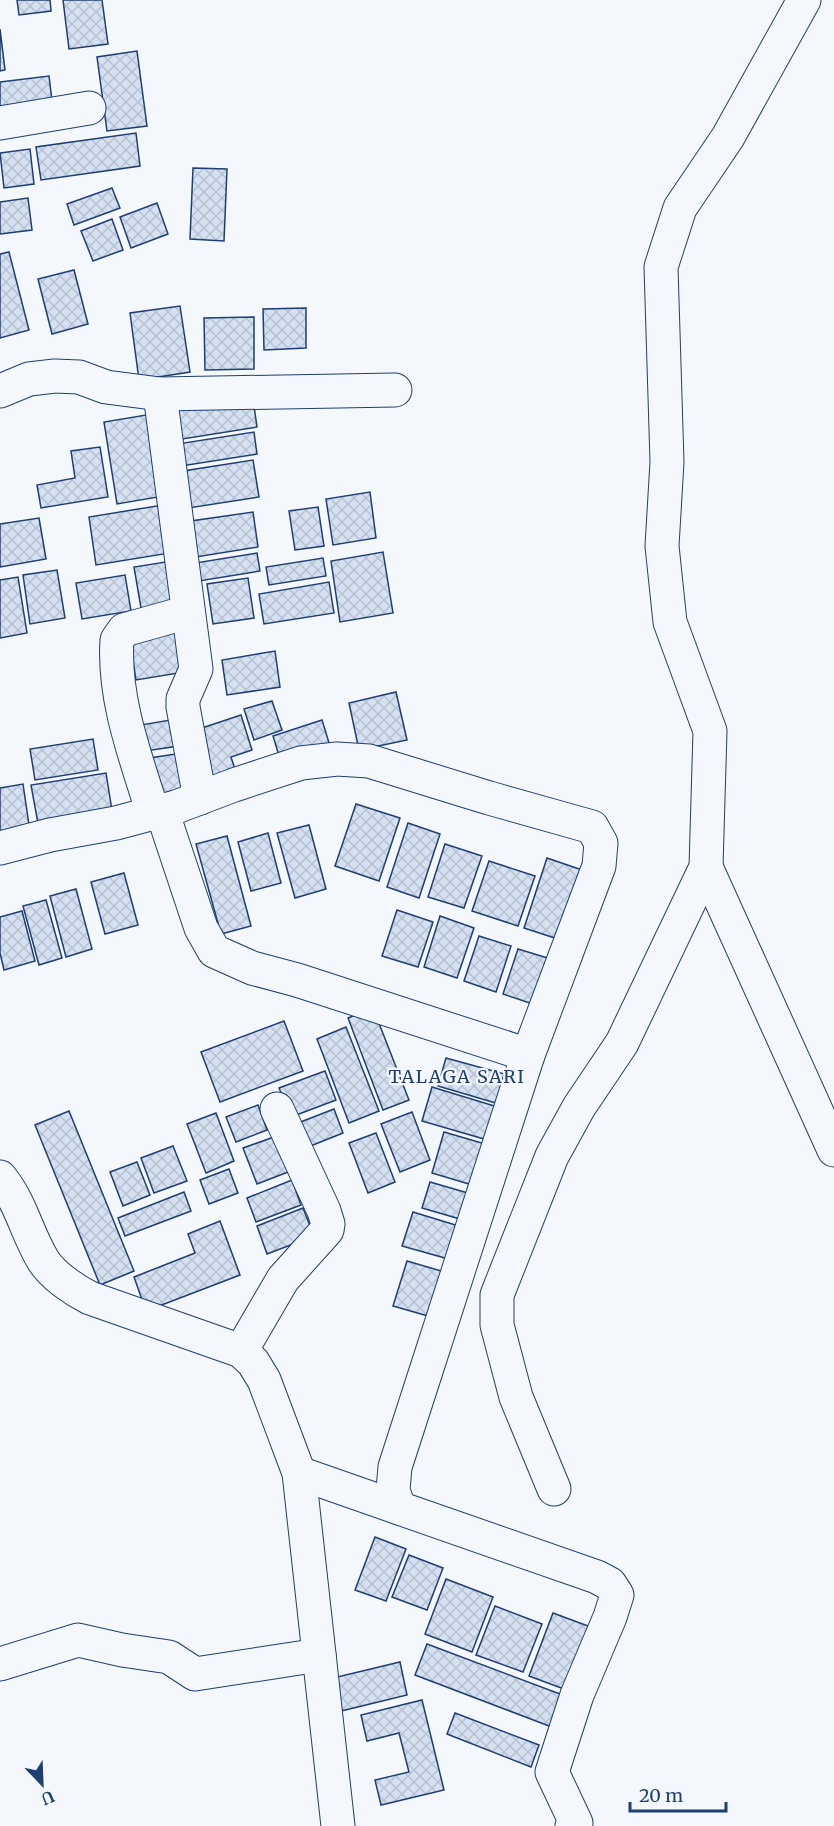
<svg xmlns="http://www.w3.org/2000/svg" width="834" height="1826" viewBox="0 0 834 1826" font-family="Merriweather,serif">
	<defs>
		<pattern id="building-cross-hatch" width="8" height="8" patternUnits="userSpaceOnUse" patternTransform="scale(1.5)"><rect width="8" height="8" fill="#d5e0f0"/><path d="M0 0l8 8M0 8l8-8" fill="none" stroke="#b6c1d1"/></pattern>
	</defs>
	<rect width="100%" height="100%" fill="#f4f7fb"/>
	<g fill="url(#building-cross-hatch)" stroke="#1d3f73" stroke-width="1.5">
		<path d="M17,0H50L51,11L19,15Z"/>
		<path d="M63,0H102L108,44L69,49Z"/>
		<path d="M0,29L5,70L0,71Z"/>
		<path d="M137,51L147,126L107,131L97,57Z"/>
		<path d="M49,76L53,109L0,116V82Z"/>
		<path d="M136,133L140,166L41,180L36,147Z"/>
		<path d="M30,149L34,184L4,188L0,153Z"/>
		<path d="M193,168L227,169L224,241L190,239Z"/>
		<path d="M112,188L120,208L74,225L67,204Z"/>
		<path d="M28,198L32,230L0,234V202Z"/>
		<path d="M157,203L168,234L131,248L120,217Z"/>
		<path d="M112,219L123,250L93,261L81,231Z"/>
		<path d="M9,252L29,330L0,338V254Z"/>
		<path d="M74,270L88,324L52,334L38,279Z"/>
		<path d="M180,306L190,372L139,380L130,313Z"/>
		<path d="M306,308V348L264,350L263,309Z"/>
		<path d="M254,317V369L205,370L204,318Z"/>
		<path d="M252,392L257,427L170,441L165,406Z"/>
		<path d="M158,413L170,495L117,504L104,422Z"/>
		<path d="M254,432L257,454L175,467L171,445Z"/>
		<path d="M100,447L108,497L41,508L37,485L75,478L71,451Z"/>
		<path d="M253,460L259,497L182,509L177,472Z"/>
		<path d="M370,492L376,538L333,545L326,499Z"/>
		<path d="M169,504L176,552L96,565L89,517Z"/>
		<path d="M318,507L324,546L295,550L289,511Z"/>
		<path d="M253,512L258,547L190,558L184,522Z"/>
		<path d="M39,518L46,559L0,567V524Z"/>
		<path d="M383,552L393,613L340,622L331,561Z"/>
		<path d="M257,553L260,571L199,581L195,563Z"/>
		<path d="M323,558L326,576L269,585L266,567Z"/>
		<path d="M178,560L184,602L141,608L134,567Z"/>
		<path d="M57,570L65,618L30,624L23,575Z"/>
		<path d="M125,575L131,611L82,619L76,583Z"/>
		<path d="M18,577L27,633L0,638V580Z"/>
		<path d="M248,578L254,618L213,624L207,584Z"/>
		<path d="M329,582L334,613L264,624L259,594Z"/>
		<path d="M184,626L191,671L136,680L129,635Z"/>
		<path d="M275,651L280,687L227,695L222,660Z"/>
		<path d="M396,692L407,740L359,750L349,703Z"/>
		<path d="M272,701L282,730L254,740L244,709Z"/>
		<path d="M241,715L252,750L231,757L238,779L209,788L190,732Z"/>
		<path d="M182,718L185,745L139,752L135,726Z"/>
		<path d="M322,720L330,746L281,762L273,736Z"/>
		<path d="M93,739L98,770L35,780L30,749Z"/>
		<path d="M189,752L195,791L149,798L143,759Z"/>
		<path d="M106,773L113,817L39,829L31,785Z"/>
		<path d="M23,784L30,832L0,837V788Z"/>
		<path d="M356,804L400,818L379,881L335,866Z"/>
		<path d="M408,823L440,834L419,898L387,887Z"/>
		<path d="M309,825L326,889L295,898L277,833Z"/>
		<path d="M268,833L281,883L251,891L238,842Z"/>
		<path d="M227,836L251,926L221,934L196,844Z"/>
		<path d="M445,844L482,856L464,908L428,897Z"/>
		<path d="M547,858L585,871L561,940L524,928Z"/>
		<path d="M489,861L535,876L518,926L472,911Z"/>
		<path d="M124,873L138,925L105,934L91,882Z"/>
		<path d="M76,889L92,949L66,957L50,896Z"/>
		<path d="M46,900L62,958L39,965L23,906Z"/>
		<path d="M397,910L433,922L418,967L382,956Z"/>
		<path d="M22,911L35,961L4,970L0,953V917Z"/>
		<path d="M440,916L474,928L457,978L424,967Z"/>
		<path d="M479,936L511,946L496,992L464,981Z"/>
		<path d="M518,949L551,959L536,1005L503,994Z"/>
		<path d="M373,1008L409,1100L383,1110L348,1018Z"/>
		<path d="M284,1021L303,1071L220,1102L201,1052Z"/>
		<path d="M346,1027L379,1111L349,1123L317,1039Z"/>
		<path d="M446,1058L508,1075L499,1104L438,1086Z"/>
		<path d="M325,1071L336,1100L291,1117L279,1088Z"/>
		<path d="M432,1087L501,1108L491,1141L422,1121Z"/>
		<path d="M258,1105L267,1130L236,1142L226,1117Z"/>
		<path d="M334,1109L343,1133L308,1147L298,1123Z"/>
		<path d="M69,1111L134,1271L100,1285L35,1125Z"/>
		<path d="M412,1112L430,1160L400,1172L381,1124Z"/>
		<path d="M216,1113L234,1161L206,1173L187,1124Z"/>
		<path d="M444,1132L492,1146L479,1187L432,1173Z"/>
		<path d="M376,1133L395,1182L368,1193L349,1143Z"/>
		<path d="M274,1137L288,1172L257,1184L243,1148Z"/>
		<path d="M173,1146L187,1181L154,1193L141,1158Z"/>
		<path d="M137,1162L150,1195L123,1206L110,1172Z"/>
		<path d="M229,1169L238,1193L209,1204L200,1180Z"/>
		<path d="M292,1180L301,1205L256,1222L247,1198Z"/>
		<path d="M430,1182L468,1193L460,1219L422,1208Z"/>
		<path d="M184,1192L191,1211L125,1236L118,1218Z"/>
		<path d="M303,1208L314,1236L267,1254L257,1226Z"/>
		<path d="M413,1212L462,1227L452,1260L402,1246Z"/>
		<path d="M220,1221L240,1275L146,1311L134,1277L195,1253L188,1234Z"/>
		<path d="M407,1261L448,1273L435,1318L393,1306Z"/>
		<path d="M375,1537L406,1549L386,1601L355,1590Z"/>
		<path d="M409,1555L443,1568L427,1610L392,1597Z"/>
		<path d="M446,1579L493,1597L472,1652L425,1634Z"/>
		<path d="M495,1606L542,1624L523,1672L476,1655Z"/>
		<path d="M553,1613L596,1629L572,1692L529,1676Z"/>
		<path d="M427,1644L568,1697L557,1729L415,1675Z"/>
		<path d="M400,1662L407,1695L341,1711L333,1678Z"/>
		<path d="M422,1700L444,1790L381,1805L375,1780L409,1772L399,1733L367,1741L361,1715Z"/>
		<path d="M455,1713L539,1745L531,1767L447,1734Z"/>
	</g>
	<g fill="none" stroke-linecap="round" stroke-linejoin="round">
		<g stroke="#1d3f73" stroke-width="35">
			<g id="minor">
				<path d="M0,123L89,108"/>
				<path d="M0,391L29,379L55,376L79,377L106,387L160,394L395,390"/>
				<path d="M160,394L196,669L183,699V707L200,798"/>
				<path d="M162,811L201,928L214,951L252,968L297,980L528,1055"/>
				<path d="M153,813C136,758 113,699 117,640L124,630L188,612"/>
				<path d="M0,848L50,835L116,823L176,807L234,785L301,763L337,759L369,761L489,798L592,827L601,843L599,866L528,1055L395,1467L393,1490L399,1508L597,1577L610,1584L617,1595L610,1617L577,1695L552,1772L576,1823L572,1826"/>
				<path d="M706,867L834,1150"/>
				<path d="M0,1177C22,1204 26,1232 43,1260C52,1275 74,1290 90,1298L241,1351L253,1362L264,1380L299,1473L338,1826"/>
				<path d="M241,1351L283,1279L327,1230L328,1224L324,1211L277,1109"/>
				<path d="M299,1473L399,1508"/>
				<path d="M554,1489L516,1397L497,1325V1295L552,1156L579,1107L622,1043L706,867L710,731L670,622L662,546L667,462L661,267L680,208L728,137L804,0"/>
				<path d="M0,1664L78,1640L122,1650L169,1657L195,1674L319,1655"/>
			</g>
		</g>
		<use href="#minor" stroke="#f4f7fb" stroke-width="33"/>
	</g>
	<g text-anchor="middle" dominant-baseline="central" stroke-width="4.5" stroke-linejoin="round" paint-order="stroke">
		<g font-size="18" letter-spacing="1.5" fill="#1d3f73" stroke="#f4f7fb">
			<text x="457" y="1076">TALAGA SARI</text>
		</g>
	</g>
	<g transform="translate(42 1784) rotate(157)" stroke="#f4f7fb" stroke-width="4.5" paint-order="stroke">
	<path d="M0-4.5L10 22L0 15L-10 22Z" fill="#1d3f73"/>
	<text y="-9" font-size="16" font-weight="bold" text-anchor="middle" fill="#1d3f73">U</text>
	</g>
	<path d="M630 1802v9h96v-9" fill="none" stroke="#1d3f73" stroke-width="3"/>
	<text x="639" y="1802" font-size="18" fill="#1d3f73" stroke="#f4f7fb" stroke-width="4.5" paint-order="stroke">20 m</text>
</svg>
